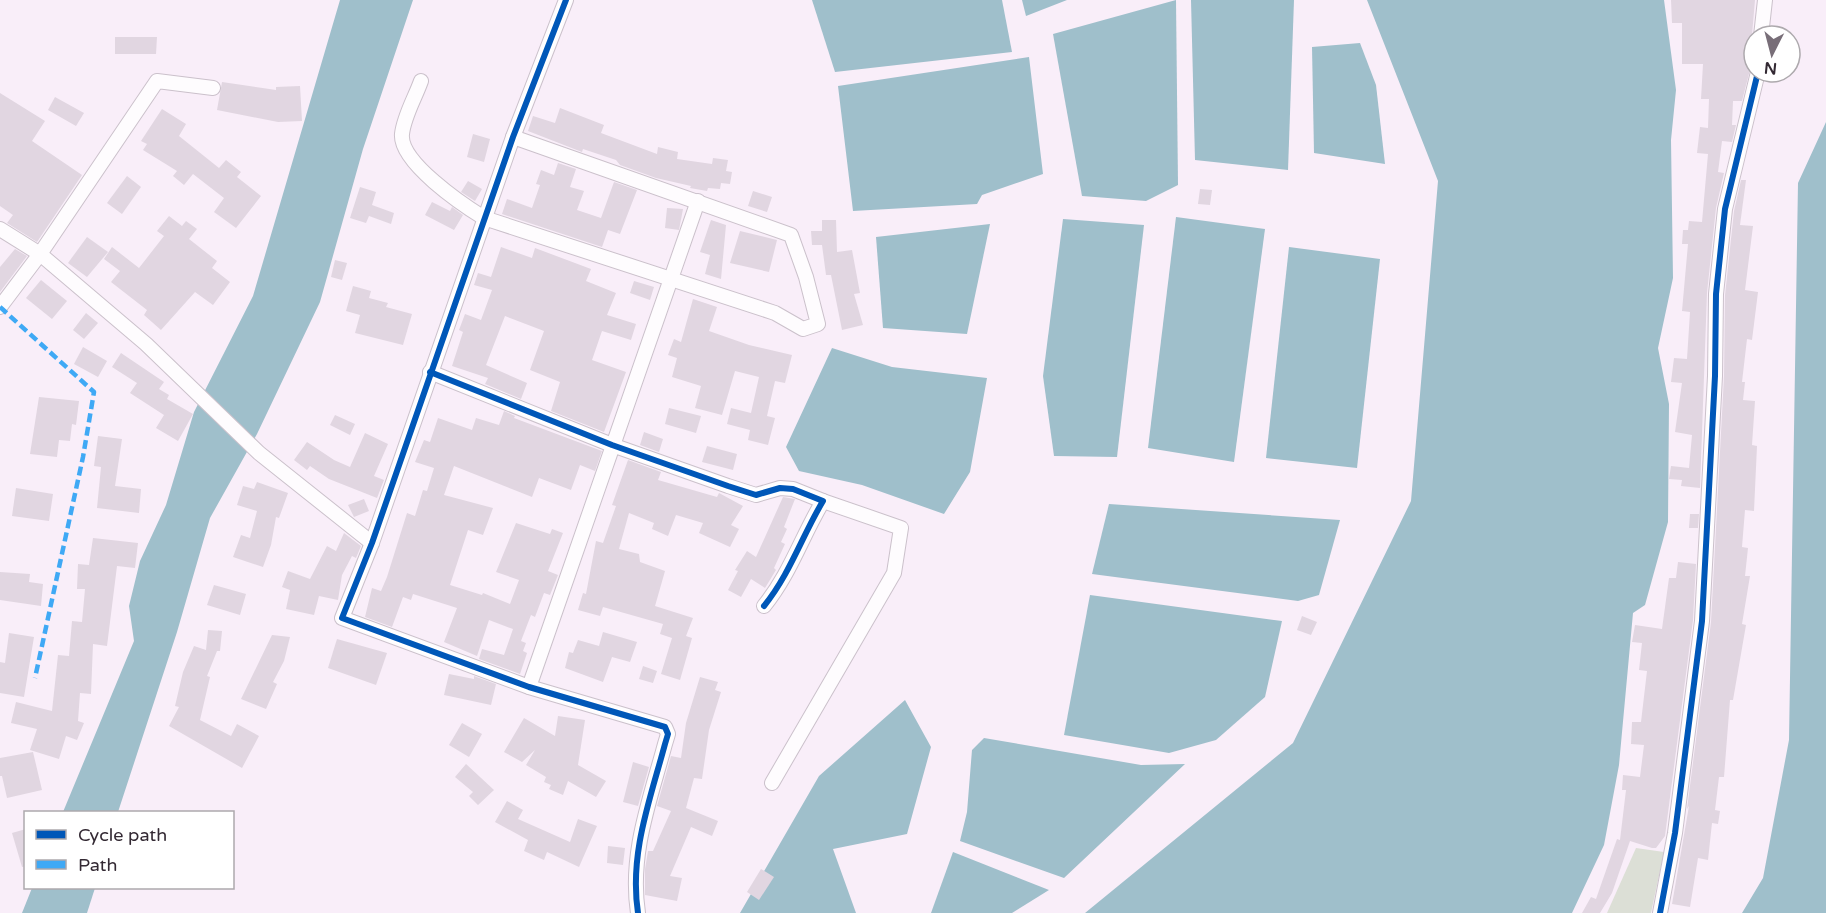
<svg xmlns="http://www.w3.org/2000/svg" width="1826" height="913" viewBox="0 0 1826 913" font-family="'Varela Round',sans-serif">
	<rect width="100%" height="100%" fill="#f9eef9"/>
	<path fill="#dcdfd6" d="M1636,848L1664,852L1651,913H1607Z"/>
	<g fill="#9fbfcb">
		<path d="M340,0H413L363,149L320,302L257,434L210,518L177,632L118,812H63L134,641L129,606L140,561L166,505L194,412L253,296Z"/>
		<path d="M812,0H1002L1012,52L835,72Z"/>
		<path d="M1022,0H1067L1026,16Z"/>
		<path d="M1176,0L1178,185L1146,201L1082,196L1053,34Z"/>
		<path d="M1191,0H1294L1288,170L1195,160Z"/>
		<path d="M1367,0H1664L1676,90L1671,140L1673,278L1658,348L1669,404L1668,522L1645,605L1633,613L1619,765L1604,845L1572,913H1085L1293,743L1411,501L1438,181Z"/>
		<path d="M1360,43L1376,85L1385,164L1314,153L1312,47Z"/>
		<path d="M1029,57L1043,174L982,195L977,204L853,211L838,86Z"/>
		<path d="M1826,122V913H1742L1763,878L1789,740L1798,183Z"/>
		<path d="M1176,217L1265,229L1234,462L1148,448Z"/>
		<path d="M1063,219L1144,225L1117,457L1054,456L1043,376Z"/>
		<path d="M990,224L967,334L883,328L876,237Z"/>
		<path d="M1289,247L1380,259L1357,468L1266,458Z"/>
		<path d="M832,348L892,367L987,378L970,472L944,514L862,485L799,471L786,447Z"/>
		<path d="M1109,504L1340,520L1319,595L1298,601L1092,574Z"/>
		<path d="M1090,595L1282,621L1265,697L1216,740L1169,753L1064,735Z"/>
		<path d="M905,700L931,747L907,834L833,849L856,913H740L819,776Z"/>
		<path d="M984,738L1141,765L1185,764L1064,878L960,841L967,812L972,750Z"/>
		<path d="M953,852L1049,890L1012,913H931Z"/>
		<path d="M32,888H95L87,913H22Z"/>
	</g>
	<g fill="#e1d6e1">
		<path d="M1671,0H1755L1752,35L1754,54L1742,101H1733L1732,125H1736L1732,142L1722,141L1718,172L1724,173L1716,208L1707,293L1700,488L1681,486L1682,480L1669,479L1671,466L1689,468L1692,435L1675,432L1682,383L1671,382L1674,358L1687,359L1690,312L1682,311L1688,244H1682L1683,230H1688L1689,221L1702,222L1708,154L1697,153L1700,127L1708,128L1709,99H1701L1703,64H1682V23H1672Z"/>
		<path d="M115,37H157L156,54H115Z"/>
		<path d="M222,82L276,90V87L300,86L302,121L278,122L217,110Z"/>
		<path d="M0,93L45,121L32,141L82,175L37,242L7,223L13,215L0,206Z"/>
		<path d="M55,97L84,113L76,126L48,110Z"/>
		<path d="M560,108L604,125L601,133L657,154L658,147L678,152L677,159L712,164L713,158L728,160L726,171L732,172L730,184L721,183L720,189L708,188L707,191L690,188L691,186L656,178L620,165L616,160L583,149L582,152L528,131L533,116L555,123Z"/>
		<path d="M162,109L186,124L179,136L219,168L226,160L241,172L237,177L261,196L236,228L214,212L224,198L193,174L184,185L173,176L177,171L143,150L147,144L141,141Z"/>
		<path d="M473,134L490,139L484,162L467,157Z"/>
		<path d="M558,163L576,169L570,187L584,191L577,210L601,218L614,182L637,190L620,234L608,230L602,247L502,214L507,199L532,208L540,185L536,184L541,170L554,175Z"/>
		<path d="M127,176L141,187L122,214L107,203Z"/>
		<path d="M1741,180H1746L1740,225L1753,226L1745,290L1758,292L1752,340L1747,339L1742,382H1745L1743,400L1755,401L1752,445L1757,446L1754,511L1745,510L1742,547L1748,548L1745,576H1750L1742,624L1746,625L1733,700H1730L1724,777H1719L1715,810L1720,811L1718,824L1712,823L1708,860L1698,858L1690,907L1672,904L1689,806L1687,809L1711,622L1724,376L1725,295L1734,211Z"/>
		<path d="M468,181L482,189L475,201L461,192Z"/>
		<path d="M360,187L376,192L372,205L394,213L391,224L369,216L366,223L350,218Z"/>
		<path d="M1200,189L1212,190L1210,205L1198,204Z"/>
		<path d="M753,191L772,197L767,212L748,206Z"/>
		<path d="M432,202L450,211L452,207L463,215L454,230L425,215Z"/>
		<path d="M667,208L683,209L679,230L665,228Z"/>
		<path d="M169,216L182,226L186,221L197,229L189,239L217,261L212,268L230,282L213,305L195,292L161,330L144,315L147,310L111,282L120,271L104,259L112,247L139,268L164,236L157,231Z"/>
		<path d="M711,220L726,225L721,279L705,274L710,255L700,252Z"/>
		<path d="M822,220H836L837,252L852,250L860,293L854,294L863,325L842,330L831,275H826L822,245H812L811,231H822Z"/>
		<path d="M740,231L777,240L769,272L730,263Z"/>
		<path d="M87,237L108,252L87,277L68,263Z"/>
		<path d="M501,247L532,258L535,248L591,269L586,281L616,293L607,315L636,324L631,340L602,331L592,360L626,372L604,432L551,411L560,382L530,370L544,331L505,316L486,365L527,383L521,399L485,384L488,378L452,366L463,332L459,330L465,314L481,320L492,290L474,285L478,273L491,277Z"/>
		<path d="M15,249L27,256L0,292V267Z"/>
		<path d="M335,260L347,263L342,280L331,277Z"/>
		<path d="M41,280L67,301L52,319L26,298Z"/>
		<path d="M634,281L654,287L650,300L630,293Z"/>
		<path d="M353,286L371,291L369,298L388,303L386,307L412,314L403,345L355,333L360,315L346,311Z"/>
		<path d="M693,299L717,307L709,331L749,345L792,355L785,383L775,381L767,416L775,418L768,445L748,440L750,430L727,424L731,408L751,413L759,377L735,371L722,415L695,408L701,386L672,377L677,358L668,355L674,339L681,342Z"/>
		<path d="M86,313L98,323L84,339L73,330Z"/>
		<path d="M83,347L107,361L98,377L74,364Z"/>
		<path d="M121,353L164,382L159,389L169,395L167,399L193,414L178,441L156,428L164,415L130,393L137,383L112,367Z"/>
		<path d="M39,397L79,401L76,425L72,424L70,441L59,440L57,457L30,454Z"/>
		<path d="M669,408L701,416L696,433L665,424Z"/>
		<path d="M504,411L515,416L514,418L602,451L595,471L580,465L571,490L539,478L532,497L454,466L444,495L493,508L483,535L468,530L450,585L482,595L483,593L510,604L519,580L496,572L516,523L550,534L552,529L563,533L548,571L558,575L550,595L544,593L535,617L531,615L521,641L526,643L523,651L527,653L520,674L479,659L482,649L504,655L513,629L489,620L477,656L444,642L457,608L413,594L411,600L403,597L392,627L365,617L372,588L381,591L387,577L407,513L415,516L423,490L427,491L434,468L415,462L424,440L430,442L438,418L472,430L476,418L499,425Z"/>
		<path d="M335,415L355,424L350,435L330,425Z"/>
		<path d="M644,432L663,439L659,452L640,445Z"/>
		<path d="M365,433L388,444L374,476L384,480L377,498L329,479L310,466L307,470L294,460L307,442L334,460L350,467Z"/>
		<path d="M98,436L122,439L115,486L141,489L139,513L97,508L101,467L94,466Z"/>
		<path d="M707,446L737,454L733,470L702,462Z"/>
		<path d="M628,460L661,472L658,480L717,497L719,493L743,506L731,525L739,529L730,547L699,533L703,523L676,515L668,536L652,529L654,523L629,513L619,549L639,554L640,562L665,571L655,606L693,618L686,636L692,638L680,680L661,674L672,638L660,634L663,624L603,607L600,616L578,610L583,593L586,594L596,541L603,543L616,506L612,505Z"/>
		<path d="M257,482L288,493L279,518L276,517L271,545L263,567L233,557L241,535L250,538L257,511L237,505L243,486L254,489Z"/>
		<path d="M16,488L53,494L49,521L12,516Z"/>
		<path d="M783,497L795,499L784,527L787,529L781,542L785,544L774,568L776,570L765,588L751,579L741,597L728,590L738,571L735,570L747,551L756,557Z"/>
		<path d="M364,499L369,511L354,517L348,505Z"/>
		<path d="M1690,514H1699L1698,528H1689Z"/>
		<path d="M344,533L361,546L356,558L352,556L342,575L338,600L319,596L314,615L286,609L290,590L282,587L288,571L310,579L327,546L336,551Z"/>
		<path d="M93,538L138,543L135,568L117,566L107,646L93,644L91,694L80,693L78,721L84,723L77,740L66,736L59,759L30,750L37,729L11,723L16,702L52,711L58,655L69,656L72,621L82,622L85,589H77L78,564L89,565Z"/>
		<path d="M1678,562L1696,564L1693,620L1665,836L1656,848H1652L1630,841L1612,893L1600,913H1582L1591,897L1596,899L1617,839L1620,840L1626,790H1622L1623,775L1640,777L1644,745L1631,744L1632,722H1641L1647,671L1639,670L1642,643L1632,642L1635,625L1662,629L1669,578H1676Z"/>
		<path d="M0,572L30,574L29,582L43,584L41,606L0,600Z"/>
		<path d="M214,585L246,594L240,615L207,605Z"/>
		<path d="M1302,616L1317,622L1311,635L1297,630Z"/>
		<path d="M208,630L222,631L220,651H217L207,676L210,677L200,720L231,736L237,724L259,736L242,768L169,726L179,707L175,706L183,672L194,646L206,650Z"/>
		<path d="M603,632L637,642L630,662L612,657L603,682L565,668L569,652L573,653L578,640L599,646Z"/>
		<path d="M9,633L34,637L24,697L0,693V662L5,663Z"/>
		<path d="M272,635L290,637L284,661L273,682L277,684L266,709L241,699Z"/>
		<path d="M337,639L387,653L376,685L328,668Z"/>
		<path d="M643,666L657,671L653,683L639,679Z"/>
		<path d="M449,674L474,679V676L496,684L491,705L444,695Z"/>
		<path d="M700,677L718,682L715,690L721,692L709,730L702,779L694,778L686,808L718,821L712,836L691,827L670,876L682,878L677,901L645,895V869L648,851H653L671,811L657,806L671,756L681,758L686,723Z"/>
		<path d="M558,716L585,720L578,765L606,781L596,797L568,781L563,795L549,789L551,785L544,782L546,777L526,765L535,750L522,762L504,752L524,718L555,736Z"/>
		<path d="M462,723L482,734L469,757L449,745Z"/>
		<path d="M33,752L42,790L7,798L2,776H0V758Z"/>
		<path d="M633,762L649,767L638,806L623,802Z"/>
		<path d="M466,764L494,790L478,805L469,796L473,792L455,777Z"/>
		<path d="M507,801L523,810L518,819L570,842L578,819L597,826L579,867L547,852L544,860L524,851L528,840L495,822Z"/>
		<path d="M26,829V866L22,867L12,833Z"/>
		<path d="M608,846L625,848L623,865L607,863Z"/>
		<path d="M761,869L774,877L759,900L747,892Z"/>
	</g>
	<g fill="none" stroke-linecap="round" stroke-linejoin="round">
		<g stroke="#cbc1cb" stroke-width="16">
			<g id="minor">
				<path d="M566,0L513,137L372,543L342,618L529,687L665,727L668,734L665,744C650,800 629,854 638,913"/>
				<path d="M1761,36L1765,0"/>
				<path d="M421,81C415,98 404,116 402,134C399,162 463,205 484,218L775,313L803,329L818,324L806,277L791,235L513,137"/>
				<path d="M0,229L40,254L146,344L259,453L372,543"/>
				<path d="M0,307L40,254L157,81L213,88"/>
				<path d="M430,372L612,445L728,486L756,495L780,488L793,489L823,501C802,536 790,574 764,606"/>
				<path d="M529,687L698,201"/>
				<path d="M772,783L894,573L901,528L823,501"/>
				<path d="M1660,913L1675,833L1702,621L1715,376L1716,294L1725,209L1758,72"/>
			</g>
		</g>
		<use href="#minor" stroke="#fefcfe" stroke-width="14"/>
		<path stroke="#3fa9f5" stroke-width="4.5" stroke-dasharray="9 4.5" stroke-linecap="butt" d="M0,307L94,392L83,457L35,678"/>
		<g stroke="#fff" stroke-width="10">
			<g id="cycleway">
				<path d="M566,0L513,137L372,543L342,618L529,687L665,727L668,734L665,744C650,800 629,854 638,913"/>
				<path d="M430,372L612,445L728,486L756,495L780,488L793,489L823,501C802,536 790,574 764,606"/>
				<path d="M1660,913L1675,833L1702,621L1715,376L1716,294L1725,209L1758,72"/>
			</g>
		</g>
		<use href="#cycleway" stroke="#0057b8" stroke-width="6"/>
	</g>
	<rect x="24" y="811" width="210" height="78" fill="#ffffff" stroke="#ada9ad" stroke-width="1.5"/>
	<rect x="36" y="830" width="30" height="9" fill="#0057b8" stroke="#ada9ad" stroke-width="1.5"/>
	<text x="78" y="841" font-size="18" fill="#332933">Cycle path</text>
	<rect x="36" y="860" width="30" height="9" fill="#3fa9f5" stroke="#ada9ad" stroke-width="1.5"/>
	<text x="78" y="871" font-size="18" fill="#332933">Path</text>
	<g transform="translate(1772 54) rotate(186)"><circle r="28" fill="#ffffff" stroke="#ada9ad" stroke-width="1.5"/>
	<path d="M0-4.5L10 22L0 15L-10 22Z" fill="#786e78"/>
	<text y="-9" font-size="16" font-weight="bold" text-anchor="middle" fill="#332933">N</text>
	</g>
</svg>
